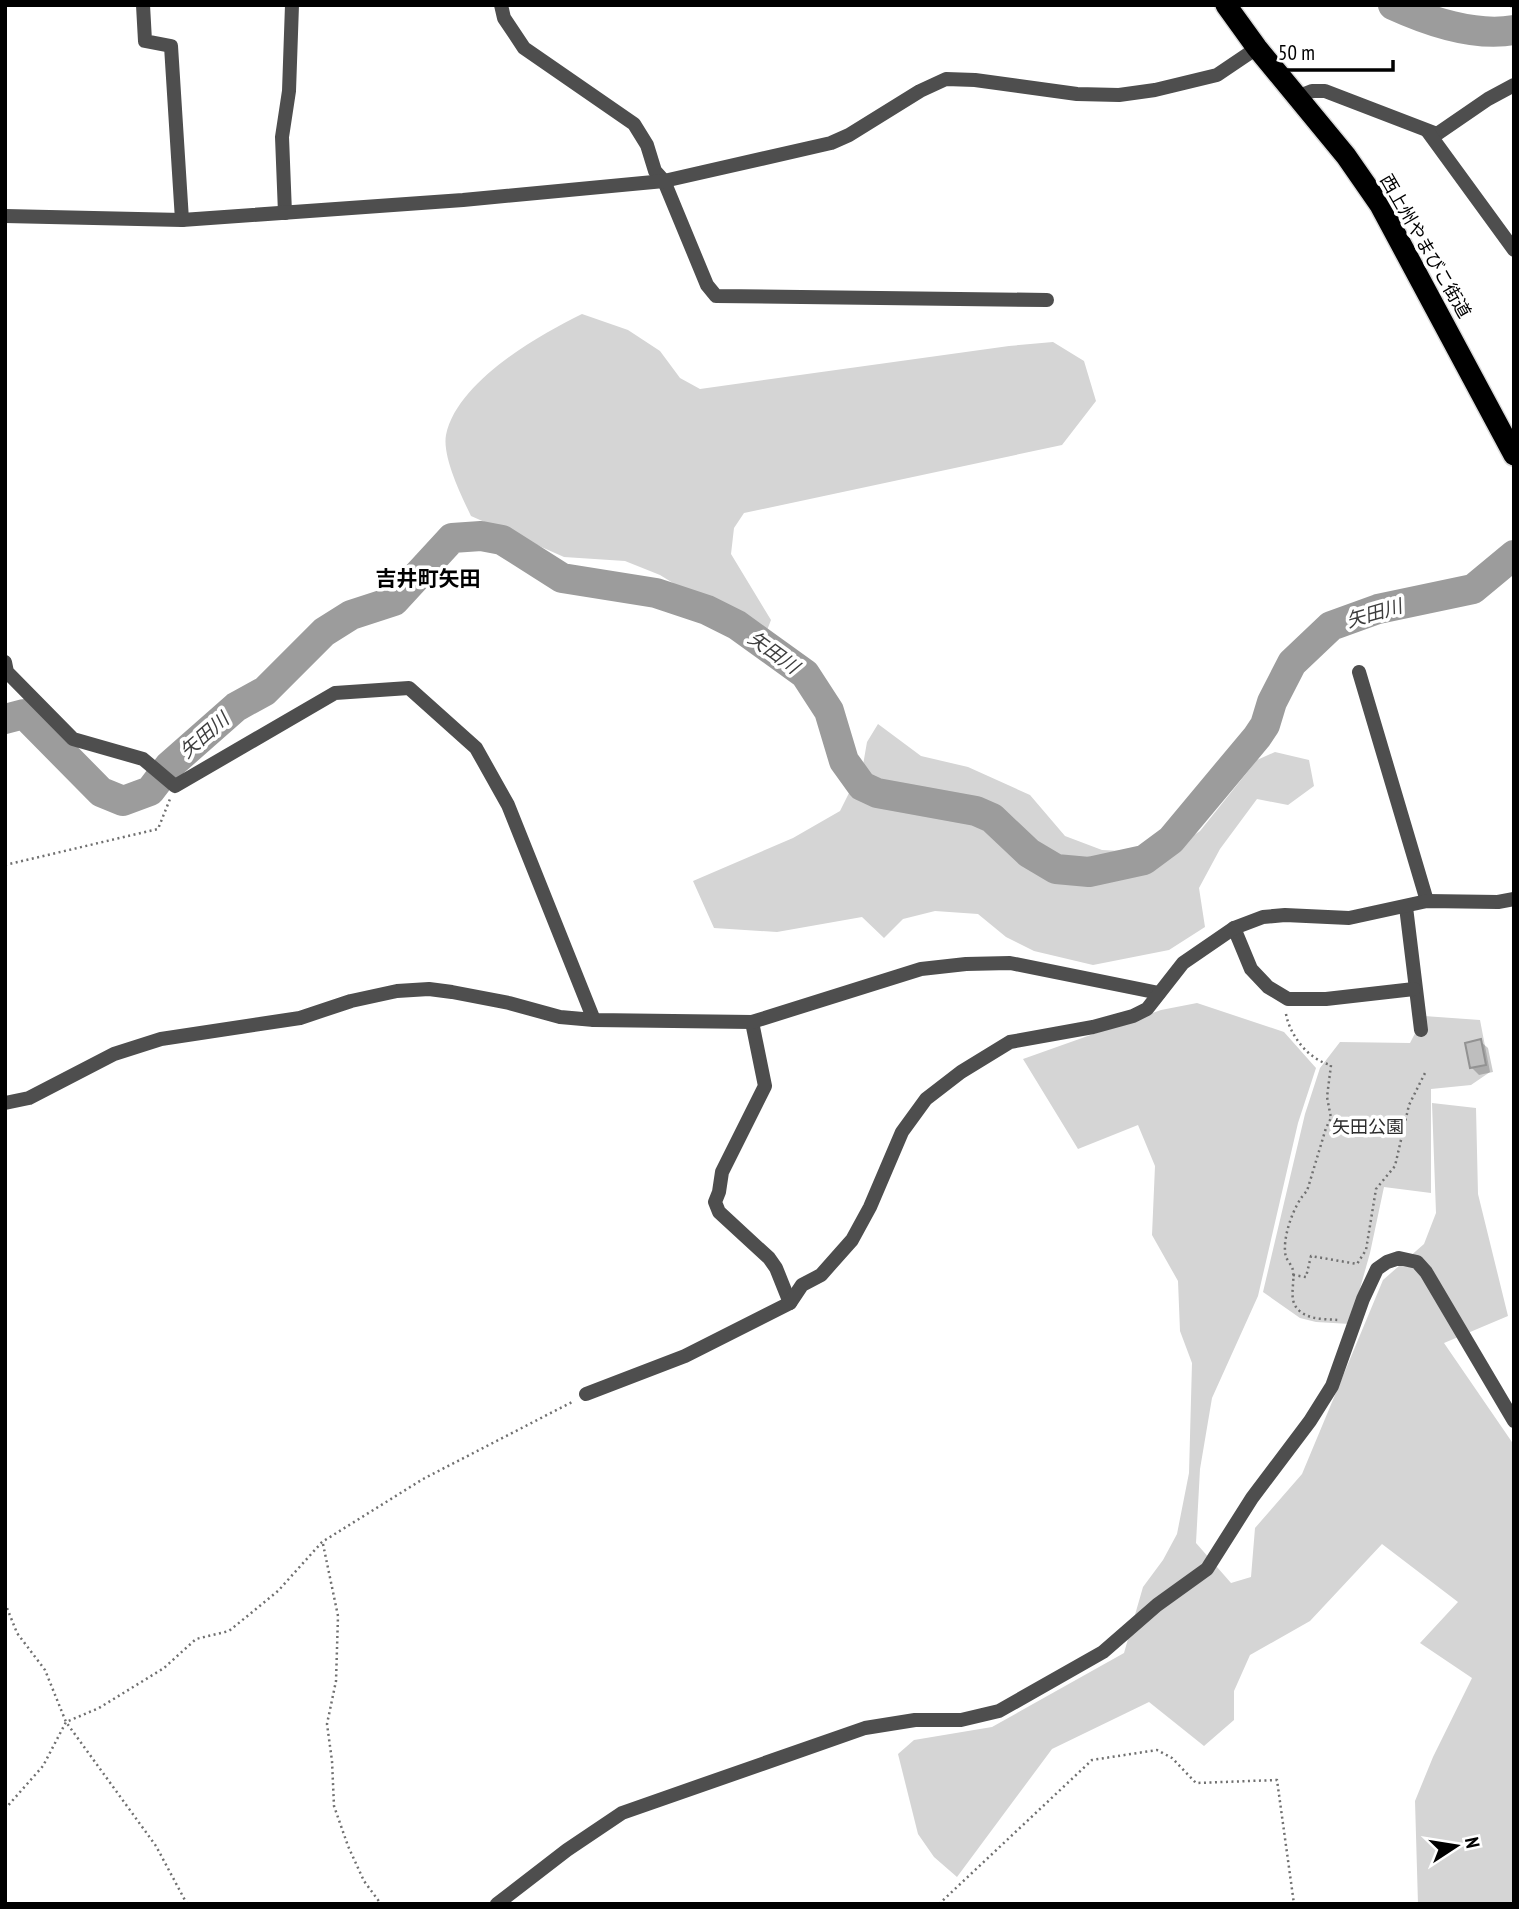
<svg xmlns="http://www.w3.org/2000/svg" width="1519" height="1909" viewBox="0 0 1519 1909" font-family="'PT Sans Narrow','Noto Sans JP',sans-serif">
	<rect width="100%" height="100%" fill="#fff"/>
	<g fill="#d5d5d5">
		<path d="M582,314L628,330L660,351L680,378L700,389L1009,346L1053,342L1084,361L1096,401L1062,445L744,513L734,528L731,554L771,620L764,638L745,642L720,630L694,596L660,575L625,561L564,557L471,516C462,497 442,457 446,435C457,382 537,336 582,314Z"/>
		<path d="M878,724L921,756L968,767L1030,795L1065,836L1102,850L1168,853L1200,831L1257,760L1275,752L1309,760L1314,786L1288,805L1257,799L1220,849L1199,888L1205,927L1169,950L1093,965L1034,951L1006,937L978,914L935,911L903,919L884,938L862,917L777,932L714,928L693,881L793,838L840,811L863,765L867,742Z"/>
		<path d="M1197,1003L1284,1032L1316,1068L1298,1123L1258,1296L1212,1398L1200,1469L1196,1543L1231,1583L1251,1577L1255,1528L1302,1474L1383,1280L1424,1244L1436,1213L1432,1103L1476,1108L1478,1194L1508,1316L1444,1343L1514,1445V1904H1418L1415,1801L1433,1757L1472,1678L1420,1643L1458,1602L1382,1544L1310,1621L1250,1655L1234,1691V1720L1204,1746L1149,1702L1052,1749L957,1877L934,1857L918,1834L898,1754L914,1740L992,1727L1124,1653L1143,1587L1163,1560L1177,1534L1189,1473L1192,1363L1180,1331L1178,1281L1152,1235L1155,1166L1138,1125L1078,1149L1023,1059L1161,1010Z"/>
		<path d="M1424,1016L1480,1020L1490,1072L1471,1085L1431,1089V1193L1384,1187L1370,1253L1350,1324L1316,1322L1300,1318L1263,1292L1305,1114L1320,1068L1340,1042L1410,1043Z"/>
	</g>
	<path fill="#0003" d="M1480,1041L1488,1048L1493,1072L1479,1075L1471,1067Z"/>
	<g fill="none" stroke-linecap="round" stroke-linejoin="round">
		<g stroke="#9c9c9c" stroke-width="30">
			<path d="M1393,5C1428,21 1476,37 1514,30"/>
			<path d="M5,719L24,714L101,792L123,801L150,791L169,766L236,707L265,691L324,632L351,615L394,601L452,538L481,536L502,540L562,578L656,593L707,610L737,625L805,674L829,711L844,761L862,786L877,793L976,811L992,818L1029,853L1056,869L1089,872L1144,860L1171,840L1257,737L1265,725L1272,702L1292,663L1331,626L1378,609L1473,589L1514,555"/>
		</g>
	</g>
	<path fill="#bebebe" stroke="#929292" stroke-width="2" d="M1481,1039L1486,1065L1470,1068L1465,1043Z"/>
	<g fill="none" stroke-linecap="round" stroke-linejoin="round">
		<g stroke="#dbdbdb" stroke-width="24">
			<path id="highway" d="M1226,5L1257,48L1346,156L1380,205L1514,455"/>
		</g>
		<g stroke="#707070" stroke-width="2.5" stroke-dasharray="2 3.5" stroke-linecap="butt">
			<path d="M1466,5L1514,6"/>
			<path d="M5,865L158,829L170,799"/>
			<path d="M1286,1014C1290,1036 1309,1060 1331,1065L1327,1097L1331,1118L1326,1128L1307,1191C1294,1203 1281,1240 1286,1257C1288,1262 1293,1266 1293,1272C1295,1286 1287,1302 1301,1312C1311,1320 1326,1319 1338,1320"/>
			<path d="M1293,1275L1306,1277L1311,1256L1357,1264L1366,1250L1376,1189L1395,1166L1409,1105L1425,1073"/>
			<path d="M323,1544L338,1616L336,1681L327,1724L332,1761L334,1806L348,1846L364,1881L381,1904"/>
			<path d="M5,1603L17,1633L45,1670L66,1722L156,1846L187,1904"/>
			<path d="M5,1809L43,1766L66,1722L99,1708L164,1668L196,1639L229,1631L278,1591L322,1542L423,1479L574,1401"/>
			<path d="M939,1904L1092,1760L1157,1750L1172,1758L1196,1783L1277,1780L1294,1904"/>
		</g>
		<g stroke="#4e4e4e" stroke-width="14">
			<path d="M143,5L145,41L171,46L182,220"/>
			<path d="M501,5L504,18L524,48L634,124L647,145L655,171L664,181L707,285L716,296L1047,300"/>
			<path d="M1297,97L1312,91H1325L1437,134L1488,99L1514,85"/>
			<path d="M1428,132L1514,250"/>
			<path d="M285,213L282,137L289,91L292,5"/>
			<path d="M5,216L182,220L463,200L664,181L831,143L849,135L920,91L946,79L975,80L1077,94L1119,95L1155,90L1217,75L1257,48"/>
			<path d="M5,662L7,672L73,739L143,759L175,786L335,693L409,688L476,748L508,805L594,1020"/>
			<path d="M1359,672L1427,901"/>
			<path d="M1406,907L1421,1030"/>
			<path d="M1234,928L1251,969L1268,987L1288,999H1326L1414,989"/>
			<path d="M752,1022L765,1086L722,1172L719,1192L715,1202L719,1212L769,1258L776,1268L790,1303"/>
			<path d="M5,1103L29,1098L114,1054L161,1039L300,1018L351,1001L397,991L429,989L452,992L509,1003L560,1017L594,1020L752,1022L921,969L966,964L1010,963L1159,993"/>
			<path d="M586,1394L685,1356L790,1303L802,1285L821,1275L852,1240L870,1207L902,1132L926,1099L961,1072L1010,1042L1093,1027L1133,1016L1147,1009L1183,963L1234,928L1263,917L1285,915L1349,918L1427,901L1498,902L1514,899"/>
			<path d="M497,1904L567,1850L622,1813L865,1728L915,1720H961L999,1711L1103,1652L1157,1605L1207,1569L1252,1498L1310,1421L1332,1386L1363,1299L1377,1269L1387,1262L1399,1258L1417,1262L1426,1272L1514,1421"/>
		</g>
		<use href="#highway" stroke="#000" stroke-width="21"/>
	</g>
	<g text-anchor="middle" dominant-baseline="central" stroke-width="7" stroke-linejoin="round" paint-order="stroke">
		<g font-size="18" fill="#000" stroke="#fff">
			<text transform="translate(1426 246) rotate(60)">西上州やまびこ街道</text>
		</g>
		<g font-size="18" fill="#2c2c2c" stroke="#fff">
			<text x="1368" y="1126">矢田公園</text>
		</g>
		<g font-size="19" font-style="italic" fill="#3d3d3d" stroke="#fff">
			<text transform="translate(1374 613) rotate(-16)">矢田川</text>
			<text transform="translate(774 652) rotate(36)">矢田川</text>
			<text transform="translate(204 735) rotate(-41)">矢田川</text>
		</g>
		<g font-size="21" font-weight="bold" fill="#000" stroke="#fff">
			<text x="428" y="578">吉井町矢田</text>
		</g>
	</g>
	<rect width="1519" height="1909" fill="none" stroke="#000000" stroke-width="14"/>
	<g transform="translate(1456 1846) rotate(78)" stroke="#ffffff" stroke-width="5" paint-order="stroke">
	<path d="M0-5L12 26L0 18L-12 26Z" fill="#000000"/>
	<text y="-10" font-size="19" font-weight="bold" text-anchor="middle" fill="#000000">N</text>
	</g>
	<path d="M1267 60v10h126v-10" fill="none" stroke="#000000" stroke-width="3.5"/>
	<text x="1278" y="60" font-size="21" fill="#000000" stroke="#ffffff" stroke-width="5" paint-order="stroke">50 m</text>
</svg>
